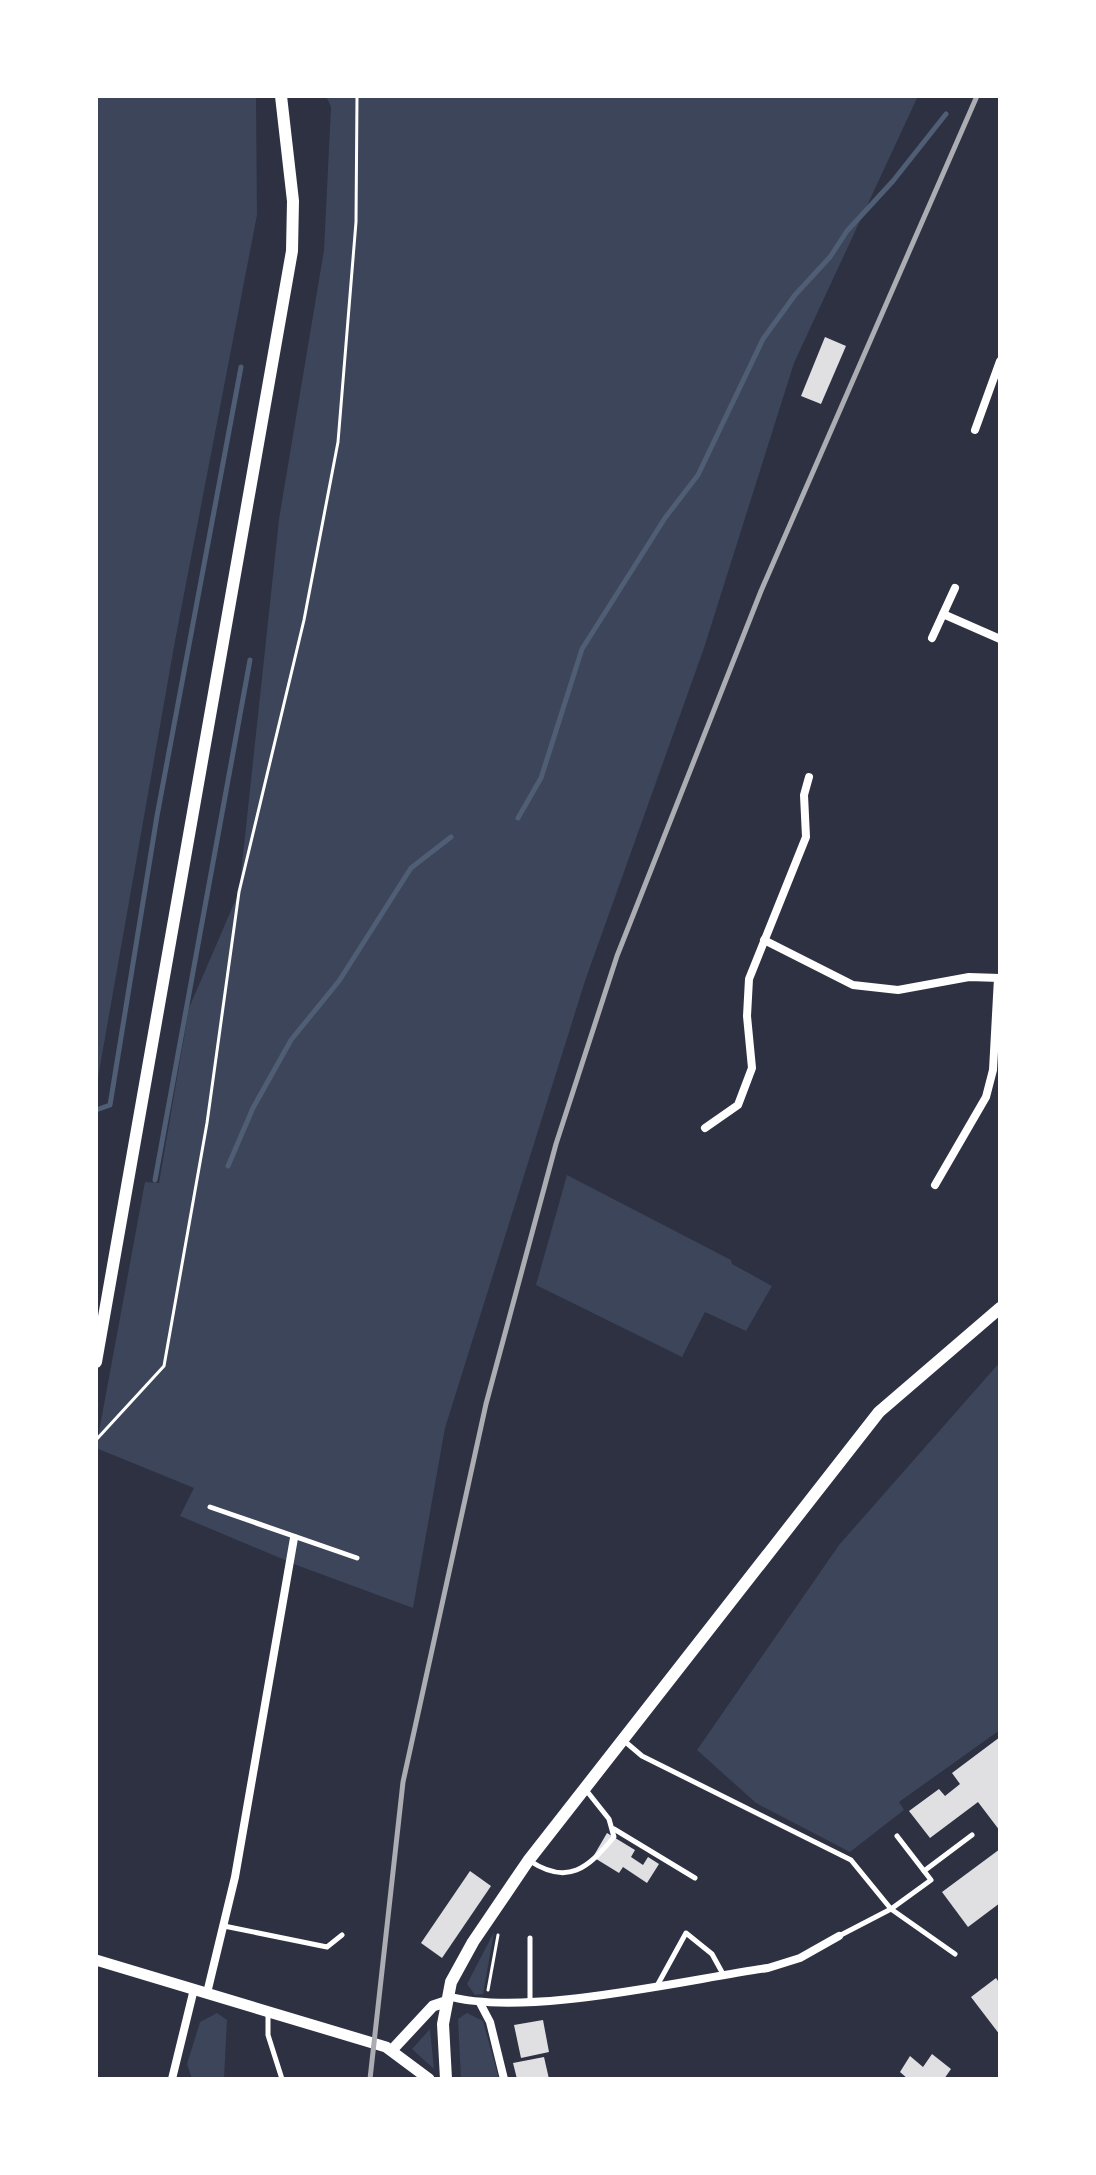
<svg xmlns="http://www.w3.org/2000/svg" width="1096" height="2175" viewBox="0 0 1096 2175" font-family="Manrope,sans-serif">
	<rect width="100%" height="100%" fill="#2d3142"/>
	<g fill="#3c4559">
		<path d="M96,96H256L257,215L175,641L96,1089Z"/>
		<path d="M326,96H918L794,363L704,648L585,981L445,1428L413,1608L299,1566L180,1516L194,1488L96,1448L145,1182L159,1183L189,1008L239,892L279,519L324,250L331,107Z"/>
		<path d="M567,1175L731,1260L732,1264L772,1286L746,1331L705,1312L682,1357L536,1285Z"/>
		<path d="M1000,1362V1730L899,1802L904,1810L850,1852L756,1803L697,1750L839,1545Z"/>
		<path d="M494,1932L483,1994L475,1995L467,1984Z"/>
		<path d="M217,2013L227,2020L224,2079H192L187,2064L200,2022Z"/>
		<path d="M467,2013L483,2021L499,2079H461L458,2019Z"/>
		<path d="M430,2029L434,2069L412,2049Z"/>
	</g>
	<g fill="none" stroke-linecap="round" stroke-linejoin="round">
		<g stroke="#4f5d75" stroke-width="5">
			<path d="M518,818L541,778L582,649L665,518L698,475L763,339L795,295L830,257L847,231L893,181L946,114"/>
			<path d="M96,1110L110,1105L157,816L241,367"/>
			<path d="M228,1166L253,1108L291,1040L339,981L411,868L451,837"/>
			<path d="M155,1180L250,660"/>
		</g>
	</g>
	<g fill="#e0e0e3">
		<path d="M825,337L846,346L821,404L801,396Z"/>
		<path d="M1000,1737V1831L978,1802L930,1838L909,1811L939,1789L945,1796L960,1784L952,1773Z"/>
		<path d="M607,1833L635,1850L631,1857L643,1865L648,1857L659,1864L647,1883L623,1867L619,1873L593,1857Z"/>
		<path d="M1000,1849V1903L968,1927L942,1892Z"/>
		<path d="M470,1871L491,1886L442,1958L421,1943Z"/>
		<path d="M996,1978L1000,1984V2035L971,1997Z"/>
		<path d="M543,2020L549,2052L521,2058L514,2025Z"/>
		<path d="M932,2054L951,2069L944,2079H908L900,2072L910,2056L923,2067Z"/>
		<path d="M544,2057L549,2079H517L513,2063Z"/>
	</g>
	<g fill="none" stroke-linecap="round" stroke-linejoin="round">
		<g stroke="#fff" stroke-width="3">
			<path d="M96,1440L164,1366L207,1123L239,892L304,620L338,442L356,222L357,96"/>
			<path d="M488,1990L498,1935"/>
		</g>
		<g stroke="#fff" stroke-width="5">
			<path d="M210,1507L357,1558"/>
			<path d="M622,1739L642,1756L851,1860L891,1909L931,1880L897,1836"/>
			<path d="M614,1829L695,1878"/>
			<path d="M530,1861C568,1886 588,1868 614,1837L609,1819L586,1790"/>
			<path d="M924,1871L972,1835"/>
			<path d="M224,1926L327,1947L342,1935"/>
			<path d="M839,1936L891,1909L955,1954"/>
			<path d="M530,1938V2000"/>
			<path d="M658,1984L686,1933L712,1954L723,1974"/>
			<path d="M268,2014V2035L282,2079"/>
		</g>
		<g stroke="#fff" stroke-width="8">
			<path d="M975,430L1000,361"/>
			<path d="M943,614L1000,639"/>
			<path d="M932,638L955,588"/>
			<path d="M764,940L853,985L898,990L969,977L1000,978"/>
			<path d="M705,1128L738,1105L752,1068L747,1016L749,979L806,837L804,795L809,777"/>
			<path d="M935,1185L986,1097L993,1070L998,978"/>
			<path d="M207,1993L235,1877L294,1538"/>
			<path d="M447,1996C526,2018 683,1980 768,1968L800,1958L839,1936"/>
			<path d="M480,2003L490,2022L504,2079"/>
			<path d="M172,2079L194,1989"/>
		</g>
		<g stroke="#fff" stroke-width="11">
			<path d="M96,1960L386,2047L429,2079"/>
			<path d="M393,2049L433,2006L445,2002"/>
		</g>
		<g stroke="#fff" stroke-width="12">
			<path d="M96,1362L292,251L293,201L281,96"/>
			<path d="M446,2079L443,2024L451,1982L473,1942L528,1861L879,1412L1000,1308"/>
		</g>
		<path stroke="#abadb3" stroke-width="5" d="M370,2079L403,1782L486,1404L556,1144L617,956L761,591L977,96"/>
	</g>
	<rect width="1096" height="2175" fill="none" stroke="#ffffff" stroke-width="196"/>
</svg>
